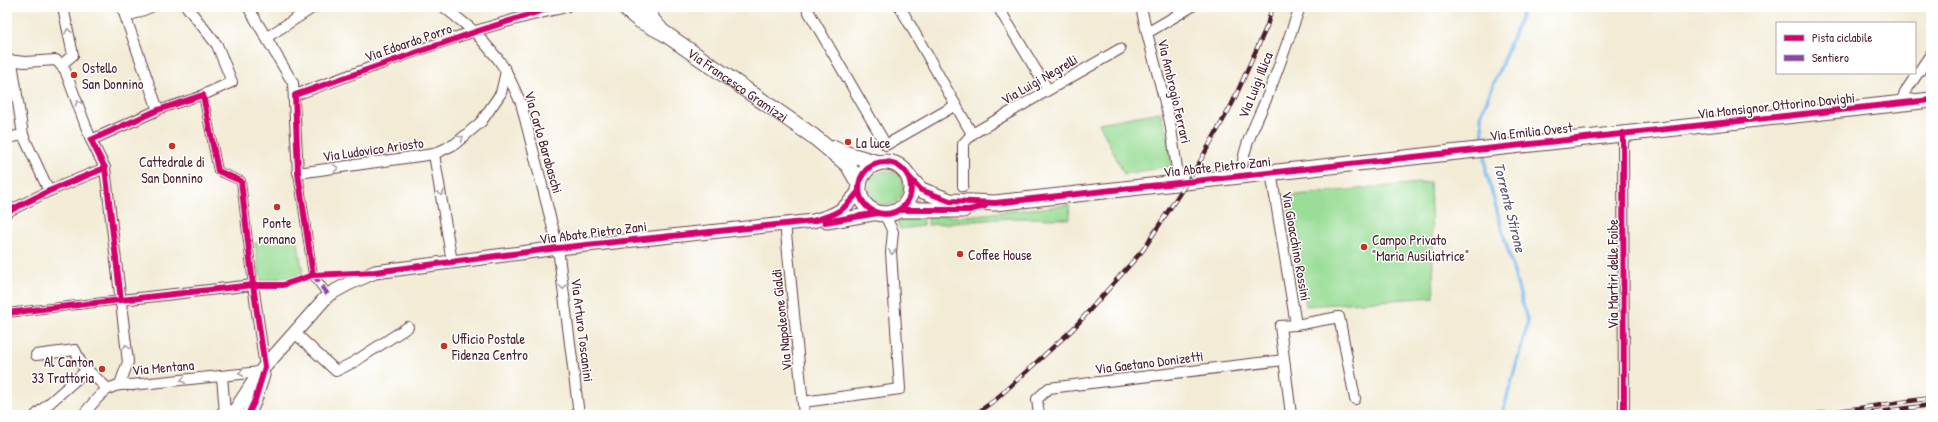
<svg xmlns="http://www.w3.org/2000/svg" width="1938" height="422" viewBox="0 0 1938 422" font-family="'Patrick Hand',sans-serif">
	<rect width="100%" height="100%" fill="#fff"/>
	<filter id="ink" filterUnits="userSpaceOnUse"><feTurbulence type="fractalNoise" baseFrequency=".025" numOctaves="2"/><feDisplacementMap in="SourceGraphic" scale="8" xChannelSelector="R" yChannelSelector="G"/><feConvolveMatrix kernelMatrix="1 2 1 2 8 2 1 2 1" color-interpolation-filters="sRGB"/></filter>
	<filter id="wash" filterUnits="userSpaceOnUse"><feTurbulence type="fractalNoise" baseFrequency=".012" numOctaves="4" result="noise"/><feDisplacementMap in="SourceGraphic" scale="16" xChannelSelector="R" yChannelSelector="G"/><feGaussianBlur stdDeviation="0.9" result="paint"/><feColorMatrix in="noise" values="0 0 0 0 0 0 0 0 0 0 0 0 0 0 0 0 0 1.4 0 .05"/><feComposite in="paint" operator="in"/></filter>
	<g filter="url(#wash)">
		<rect width="100%" height="100%" fill="#f2ebd5"/>
		<g fill="#99dd96" stroke="#727e60">
			<path d="M1160,112L1169,139L1172,166L1124,174L1099,123Z"/>
			<circle cx="886" cy="188" r="17"/>
			<path d="M1430,182L1434,297L1306,306L1286,196Z"/>
			<path d="M1069,205L1070,219L1009,218L928,225L929,214L957,217Z"/>
			<path d="M923,214V226L900,229L897,222L905,217Z"/>
			<path d="M297,237L303,275L261,281L255,243Z"/>
		</g>
		<g fill="none" stroke-linecap="round" stroke-linejoin="round">
			<g stroke="#7bbbef" stroke-width="3.5">
				<path d="M1484,145L1481,115L1525,7"/>
				<path d="M1485,154L1486,171L1528,323L1502,415"/>
			</g>
		</g>
	</g>
	<g filter="url(#ink)">
		<g fill="none" stroke-linecap="round" stroke-linejoin="round">
			<g stroke="#633e44" stroke-width="10">
				<g id="pedestrian">
					<path d="M158,110L203,95L218,171L241,181L253,285"/>
					<path d="M298,173L313,275L328,295"/>
					<path d="M7,313L121,300"/>
				</g>
			</g>
			<g stroke="#633e44" stroke-width="12">
				<g id="minor">
					<path d="M187,7L217,45L232,82L203,95"/>
					<path d="M248,7L293,83L298,173L434,154L455,144L481,122L501,93L506,71"/>
					<path d="M444,7L475,32L498,59L506,71L521,103L558,248L579,415"/>
					<path d="M806,7L886,145L956,105"/>
					<path d="M900,7L972,134"/>
					<path d="M998,7L1048,90"/>
					<path d="M1141,7L1147,33"/>
					<path d="M126,17L151,7"/>
					<path d="M267,37L314,7"/>
					<path d="M7,60L25,62L56,60L65,70L91,140L105,168L128,362L120,384"/>
					<path d="M12,62L23,135L49,191"/>
					<path d="M61,65L73,55L63,7"/>
					<path d="M295,95C383,64 474,26 566,7"/>
					<path d="M1901,103L1905,92L1931,54"/>
					<path d="M1623,133L1624,415"/>
					<path d="M7,138L23,135"/>
					<path d="M91,140L158,110L122,7"/>
					<path d="M434,154L452,262"/>
					<path d="M1271,172L1296,325L1280,326L1291,415"/>
					<path d="M1242,176C1241,148 1257,122 1267,97C1279,68 1289,37 1300,7"/>
					<path d="M1179,182L1170,122L1147,33L1191,7"/>
					<path d="M963,186V144L972,134L1120,49"/>
					<path d="M7,212L49,191L105,168"/>
					<path d="M785,223L804,415"/>
					<path d="M121,300L253,285L265,367"/>
					<path d="M1296,325L1339,317L1355,399"/>
					<path d="M295,333L336,371L354,362L408,327"/>
					<path d="M36,355L75,350L82,365L107,388"/>
					<path d="M222,376L225,413"/>
					<path d="M803,402L900,389L891,252L893,232L885,215"/>
					<path d="M36,415L87,370"/>
					<path d="M83,415C98,398 106,382 131,385L260,372"/>
					<path d="M1039,415L1037,399L1049,388L1284,360"/>
				</g>
			</g>
			<g stroke="#633e44" stroke-width="15">
				<g id="tertiary">
					<path d="M827,222L878,213"/>
					<path d="M234,412L260,372L328,295L348,284L375,272L558,248L813,221C838,214 843,211 859,191"/>
					<path d="M221,415C227,411 234,411 239,415"/>
					<path d="M248,415L255,400L263,375"/>
				</g>
			</g>
			<g stroke="#633e44" stroke-width="17">
				<g id="secondary">
					<path d="M646,7L653,21L660,29"/>
					<path id="s1" d="M627,10L639,20L664,33L813,136L848,165L859,184"/>
					<path d="M835,148L847,154L878,163"/>
					<circle cx="885" cy="188" r="26"/>
					<path d="M909,177L921,190L950,201L995,203L1931,100"/>
					<path d="M900,210H963"/>
				</g>
			</g>
			<use href="#pedestrian" stroke="#fff" stroke-width="8"/>
			<use href="#minor" stroke="#fff" stroke-width="10"/>
			<use href="#tertiary" stroke="#fff" stroke-width="13"/>
			<use href="#secondary" stroke="#fff" stroke-width="15"/>
			<g stroke="#4a1f2b" stroke-width="4.5">
				<g id="rail">
					<path d="M974,415L995,400L1073,329L1143,250L1198,165L1232,104L1267,26L1272,7"/>
					<path d="M1810,415L1931,398"/>
					<path d="M1856,415L1931,405"/>
				</g>
			</g>
			<use href="#rail" stroke="#fff" stroke-width="3" stroke-dasharray="9" stroke-linecap="butt"/>
			<path stroke="#8e44ad" stroke-width="5" stroke-dasharray="10 5" stroke-linecap="butt" d="M313,274L328,295"/>
			<g stroke="#fff" stroke-width="8">
				<g id="cycleway">
					<path d="M1623,133L1624,415"/>
					<circle cx="885" cy="188" r="26"/>
					<path d="M909,177L921,190L950,201L995,203L1931,100"/>
					<path d="M900,210H969L985,206"/>
					<path d="M7,212L49,191L105,168"/>
					<path d="M825,222L878,213"/>
					<path d="M313,275L298,173L295,95L475,32L553,7"/>
					<path d="M121,300L105,168L91,140L158,110L203,95L218,171L241,181L253,285L265,367L255,400L248,415"/>
					<path d="M7,313L253,285H283L313,275L375,272L558,248L813,221C838,214 843,211 859,191"/>
				</g>
			</g>
			<use href="#cycleway" stroke="#d6006c" stroke-width="6"/>
		</g>
		<defs><path id="oneway-chevron" d="M-2-3.5L2.5 0L-2 3.5" fill="none" stroke-width="1.6" stroke-linecap="round" stroke-linejoin="round"/></defs>
		<g stroke="#ae9aa0">
			<use href="#oneway-chevron" transform="translate(68 31) rotate(-101)"/>
			<use href="#oneway-chevron" transform="translate(78 103) rotate(-110)"/>
			<use href="#oneway-chevron" transform="translate(461 138) rotate(-39)"/>
			<use href="#oneway-chevron" transform="translate(336 168) rotate(-8)"/>
			<use href="#oneway-chevron" transform="translate(441 193) rotate(81)"/>
			<use href="#oneway-chevron" transform="translate(892 252) rotate(92)"/>
			<use href="#oneway-chevron" transform="translate(563 287) rotate(83)"/>
			<use href="#oneway-chevron" transform="translate(126 347) rotate(-97)"/>
			<use href="#oneway-chevron" transform="translate(241 373) rotate(173)"/>
			<use href="#oneway-chevron" transform="translate(183 380) rotate(174)"/>
		</g>
	</g>
	<g fill="#c8321e" stroke="#fff" stroke-width="1.5">
		<circle cx="74" cy="75" r="4"/>
		<circle cx="848" cy="142" r="4"/>
		<circle cx="172" cy="146" r="4"/>
		<circle cx="277" cy="207" r="4"/>
		<circle cx="1364" cy="247" r="4"/>
		<circle cx="960" cy="254" r="4"/>
		<circle cx="444" cy="346" r="4"/>
		<circle cx="102" cy="369" r="4"/>
	</g>
	<g text-anchor="middle" dominant-baseline="central" stroke-width="3" stroke-linejoin="round" paint-order="stroke">
		<g font-size="14" fill="#4a1f2b" stroke="#fff">
			<text transform="translate(408 42) rotate(-19)">Via Edoardo Porro</text>
			<text transform="translate(1039 79) rotate(-30)">Via Luigi Negrelli</text>
			<text stroke="none"><textPath href="#s1" startOffset="134">Via Francesco Gramizzi</textPath></text>
			<text transform="translate(1255 85) rotate(-68)">Via Luigi Illica</text>
			<text transform="translate(1175 91) rotate(77)">Via Ambrogio Ferrari</text>
			<text transform="translate(1776 105) rotate(-6)">Via Monsignor Ottorino Davighi</text>
			<text transform="translate(1531 131) rotate(-6)">Via Emilia Ovest</text>
			<text transform="translate(544 142) rotate(74)">Via Carlo Barabaschi</text>
			<text transform="translate(373 149) rotate(-8)">Via Ludovico Ariosto</text>
			<text transform="translate(1217 166) rotate(-6)">Via Abate Pietro Zani</text>
			<text transform="translate(593 232) rotate(-7)">Via Abate Pietro Zani</text>
			<text transform="translate(1297 246) rotate(80)">Via Gioacchino Rossini</text>
			<text transform="translate(1612 274) rotate(-90)">Via Martiri delle Foibe</text>
			<text transform="translate(781 320) rotate(-96)">Via Napoleone Gialdi</text>
			<text transform="translate(583 330) rotate(83)">Via Arturo Toscanini</text>
			<text transform="translate(1149 362) rotate(-7)">Via Gaetano Donizetti</text>
			<text transform="translate(163 367) rotate(-5)">Via Mentana</text>
		</g>
		<g font-size="14" fill="#4a1f2b" stroke="#fff" text-anchor="start">
			<text x="82" y="67">Ostello<tspan x="82" dy="16">San Donnino</tspan></text>
			<text x="856" y="142">La luce</text>
			<text x="172" y="161" text-anchor="middle">Cattedrale di<tspan x="172" dy="16">San Donnino</tspan></text>
			<text x="277" y="222" text-anchor="middle">Ponte<tspan x="277" dy="16">romano</tspan></text>
			<text x="1372" y="239">Campo Privato<tspan x="1372" dy="16">"Maria Ausiliatrice"</tspan></text>
			<text x="968" y="254">Coffee House</text>
			<text x="452" y="338">Ufficio Postale<tspan x="452" dy="16">Fidenza Centro</tspan></text>
			<text x="94" y="361" text-anchor="end">Al Canton<tspan x="94" dy="16">33 Trattoria</tspan></text>
		</g>
		<g font-size="15" font-style="italic" fill="#5b5670" stroke="#fff">
			<text transform="translate(1510 207) rotate(76)">Torrente Stirone</text>
		</g>
	</g>
	<rect width="1938" height="422" fill="none" stroke="#fff" stroke-width="24"/>
	<rect x="1776" y="22" width="140" height="52" fill="#ffffff" stroke="#b7a5aa"/>
	<rect x="1784" y="35" width="20" height="6" fill="#d6006c" stroke="#b7a5aa"/>
	<text x="1812" y="42" font-size="12" fill="#4a1f2b">Pista ciclabile</text>
	<rect x="1784" y="55" width="20" height="6" fill="#8e44ad" stroke="#b7a5aa"/>
	<text x="1812" y="62" font-size="12" fill="#4a1f2b">Sentiero</text>
</svg>
